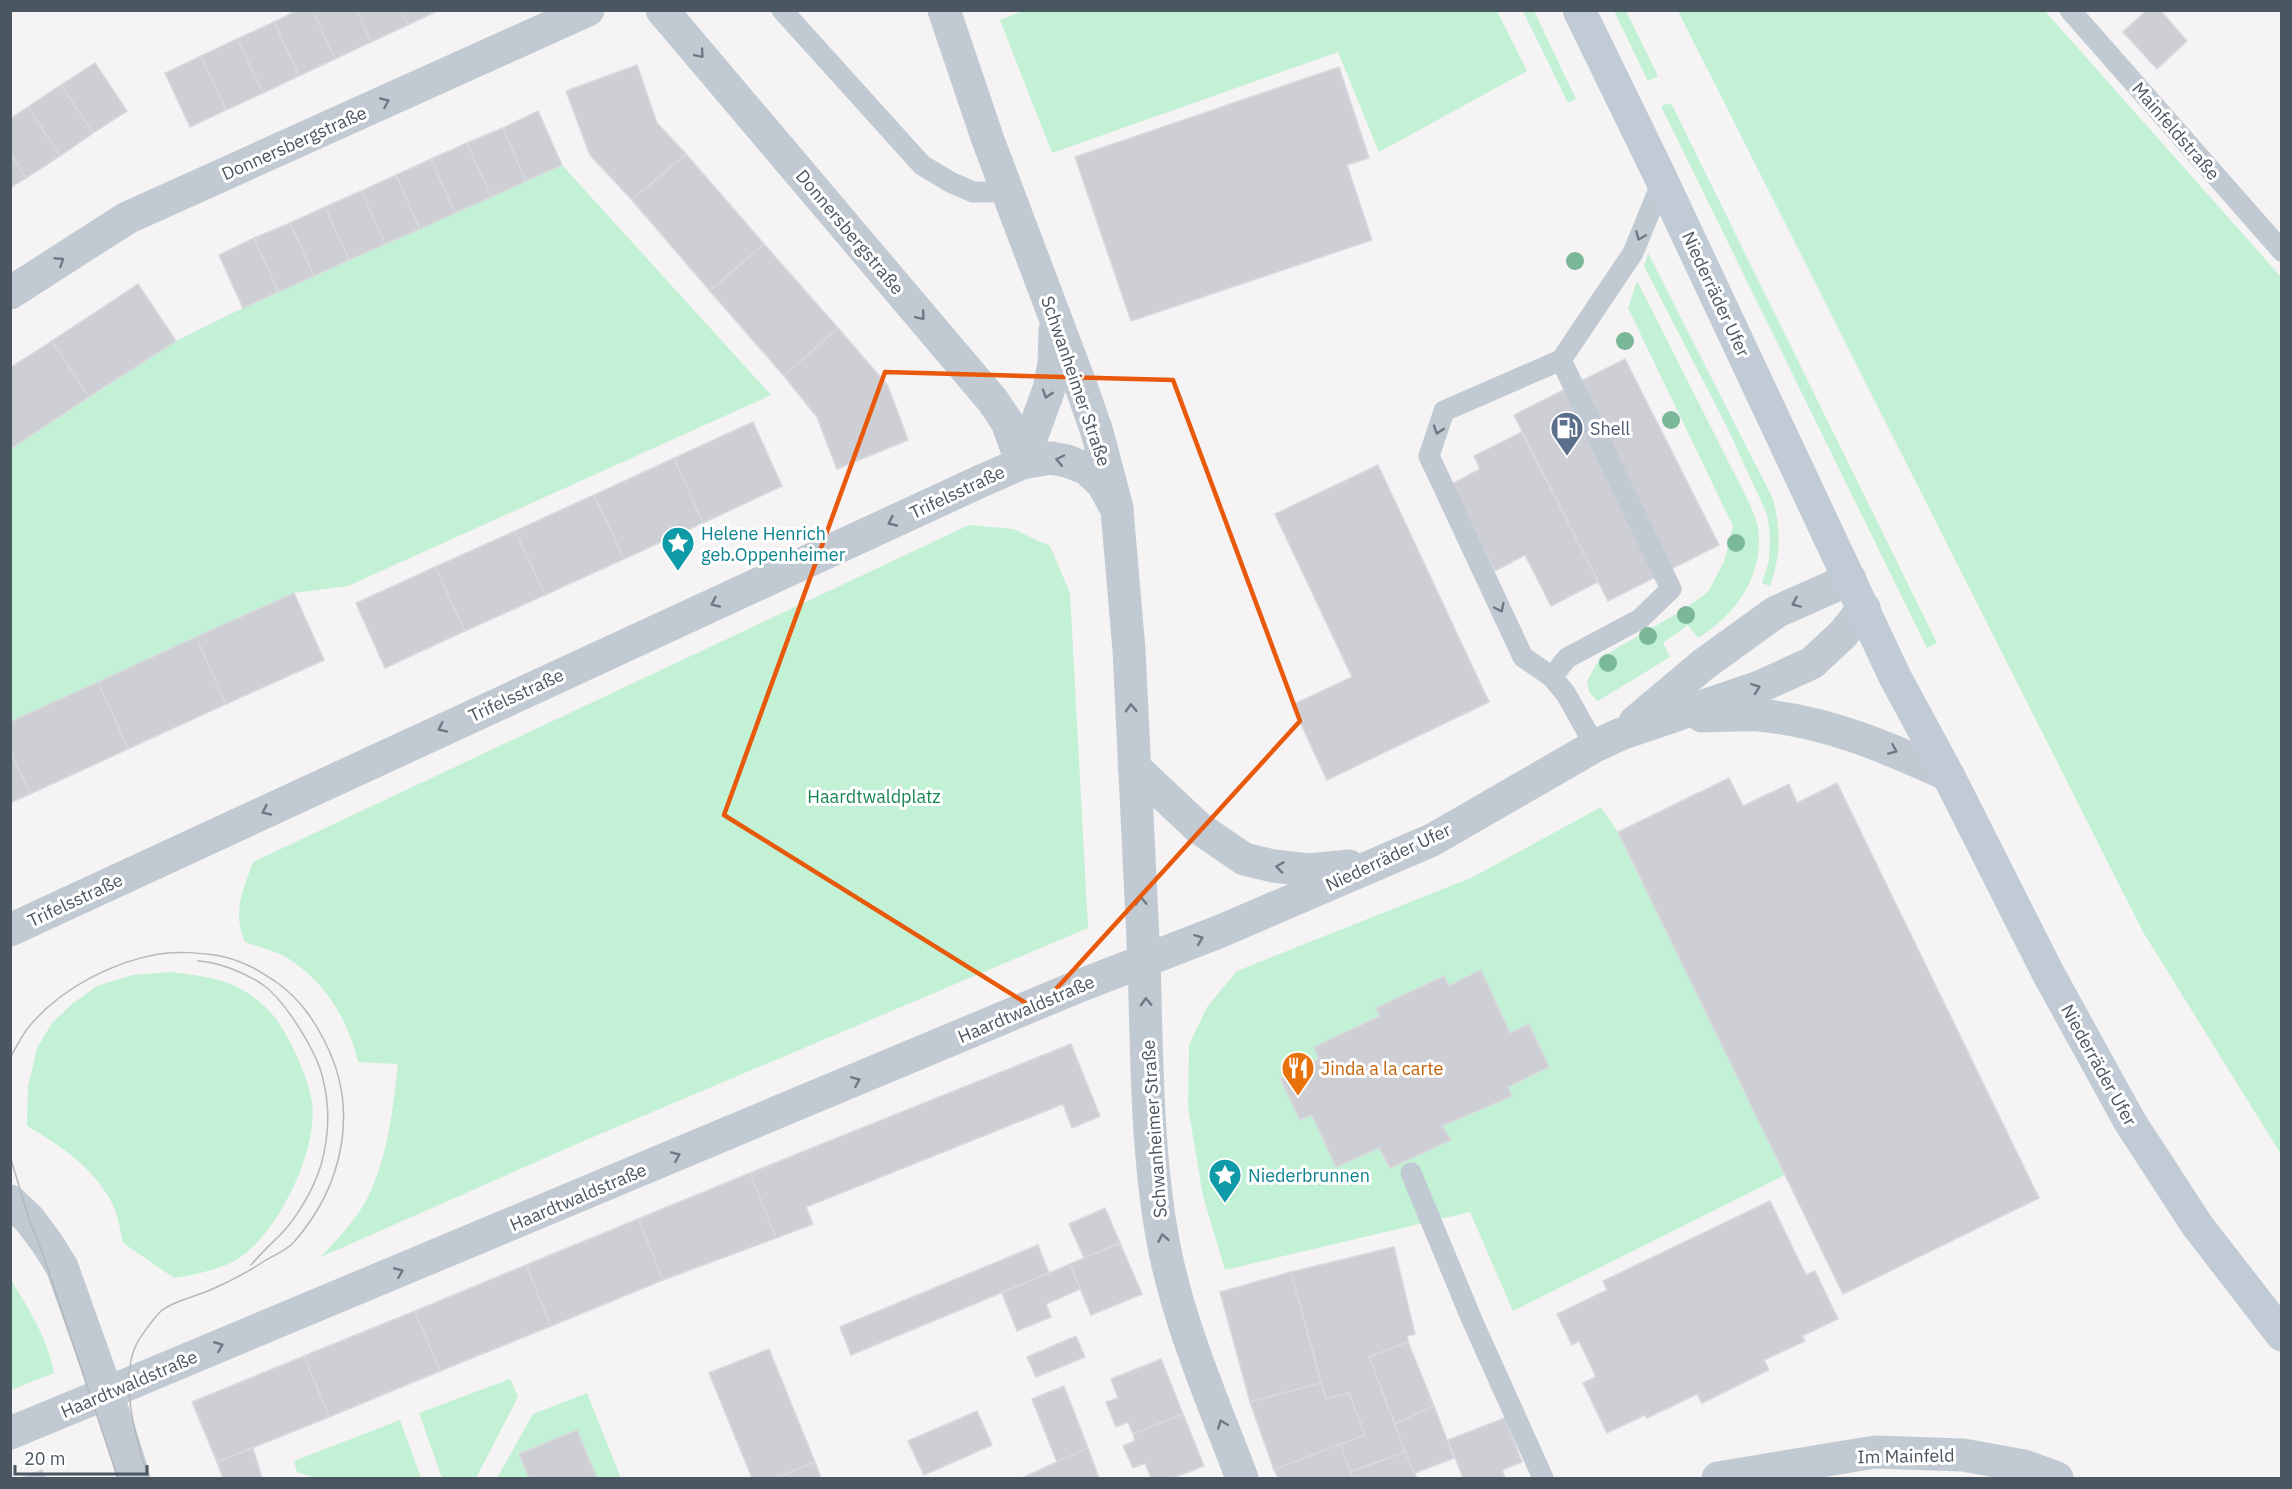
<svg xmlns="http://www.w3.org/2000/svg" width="2292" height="1489" viewBox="0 0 2292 1489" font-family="'IBM Plex Sans',sans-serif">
	<rect width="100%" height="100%" fill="#f5f3f3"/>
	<g fill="#c3f1d5">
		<path d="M1023,11H1497L1527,71L1379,152L1338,52L1052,153L1000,20Z"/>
		<path d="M1523,11H1534L1576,99L1568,103Z"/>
		<path d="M1614,11H1626L1658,76L1648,81Z"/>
		<path d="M1678,11H2045L2281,277V1154L2143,932Z"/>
		<path d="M1671,103L1937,643L1927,648L1661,106Z"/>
		<path d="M562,165L771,395L348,586L294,593L11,722V449L176,341L243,308Z"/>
		<path d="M1648,253L1773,499C1781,530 1781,555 1770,586L1762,583L1769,561L1770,534L1767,514L1727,427L1644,266Z"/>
		<path d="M1637,281C1667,339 1696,398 1726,457C1734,474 1756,512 1758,528C1765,574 1735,616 1698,638L1688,625L1663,643L1670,657L1598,701L1589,692L1587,681L1600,658L1683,610L1708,592L1724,562L1733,526L1628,308Z"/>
		<path d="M969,525L1013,529L1050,546L1070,593L1088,928L579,1143L321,1257C337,1239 356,1220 367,1199C388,1157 393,1109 398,1064L358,1062C349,1021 325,982 289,959C276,951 259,947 245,942C232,912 243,890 253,862Z"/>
		<path d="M1601,807L1618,832L1785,1175L1513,1311L1470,1212L1225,1270L1203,1196L1188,1107L1189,1045L1207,1007L1237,971L1473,877Z"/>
		<path d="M170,972C193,975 220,977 241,989C251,995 266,1006 273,1015C289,1035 308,1076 312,1102C318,1149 282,1223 246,1253C226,1269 198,1274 174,1278L123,1243C120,1230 118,1214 112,1203C94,1168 61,1146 27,1126L28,1087L37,1048L52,1023L72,1004L97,986L133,975Z"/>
		<path d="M11,1280C29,1309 48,1339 54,1373L11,1390Z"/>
		<path d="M510,1379L518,1397L476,1478H442L419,1413Z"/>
		<path d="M587,1393L621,1478H597L577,1430L520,1454L529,1478H497L533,1414Z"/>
		<path d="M400,1420L421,1478H315L297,1472L294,1461Z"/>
	</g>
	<g fill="#cdcfd5" stroke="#d7d9de" stroke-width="1.5">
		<path d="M298,10H313L335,59L299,76L274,22Z"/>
		<path d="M313,10H357L371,42L335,59Z"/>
		<path d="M357,10H401L408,25L371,42Z"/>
		<path d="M401,10H439L408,25Z"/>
		<path d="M2147,10H2160L2187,41L2157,69L2123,32Z"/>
		<path d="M274,22L299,76L263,93L237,39Z"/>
		<path d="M237,39L263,93L226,110L201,56Z"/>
		<path d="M201,56L226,110L190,127L165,73Z"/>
		<path d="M95,63L127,111L93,133L61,85Z"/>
		<path d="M637,65L657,123L686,154L632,200L590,155L566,91Z"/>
		<path d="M1339,67L1369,158L1347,165L1372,240L1131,321L1075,157Z"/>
		<path d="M61,85L93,133L60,156L28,107Z"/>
		<path d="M28,107L60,156L26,178L10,153V119Z"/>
		<path d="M538,111L562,165L526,181L503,128Z"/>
		<path d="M503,128L526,181L491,197L467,143Z"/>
		<path d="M467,143L491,197L455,213L431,159Z"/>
		<path d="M10,153L26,178L10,188Z"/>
		<path d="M686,154L764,244L710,291L632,200Z"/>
		<path d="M431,159L455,213L420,229L396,175Z"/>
		<path d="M396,175L420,229L385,244L361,191Z"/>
		<path d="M361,191L385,244L349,260L325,207Z"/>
		<path d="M325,207L349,260L314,276L290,223Z"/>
		<path d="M290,223L314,276L278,292L254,238Z"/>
		<path d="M254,238L278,292L243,308L219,255Z"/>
		<path d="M764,244L838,328L784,376L710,291Z"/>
		<path d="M138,284L176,341L89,397L52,341Z"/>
		<path d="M838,328L888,386L908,440L837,469L817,417L784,376Z"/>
		<path d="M52,341L89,397L10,449V368Z"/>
		<path d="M1625,359L1719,545L1608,601L1514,415Z"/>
		<path d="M753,422L782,486L703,523L674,458Z"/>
		<path d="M1522,432L1598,582L1551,606L1525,555L1495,571L1452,484L1480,469L1474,456Z"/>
		<path d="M674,458L703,523L624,559L594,495Z"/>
		<path d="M1378,465L1489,702L1327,780L1292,705L1352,677L1275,514Z"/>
		<path d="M594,495L624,559L545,595L515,531Z"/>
		<path d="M515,531L545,595L465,631L435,567Z"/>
		<path d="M435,567L465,631L385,668L356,603Z"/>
		<path d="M294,593L324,660L226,704L196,637Z"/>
		<path d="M196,637L226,704L128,749L98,682Z"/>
		<path d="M98,682L128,749L30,794L10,750V722Z"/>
		<path d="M10,750L30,794L10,803Z"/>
		<path d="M1729,778L1743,806L1789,784L1797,803L1837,783L2039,1198L1843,1294L1618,832Z"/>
		<path d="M1481,970L1510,1033L1529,1024L1549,1067L1508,1087L1512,1096L1442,1126L1451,1140L1390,1168L1379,1148L1336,1167L1312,1115L1300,1120L1280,1078L1319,1059L1314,1047L1380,1016L1376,1008L1444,976L1449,986Z"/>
		<path d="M1071,1044L1100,1116L1072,1128L1063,1104L806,1207L813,1224L776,1238L750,1173Z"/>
		<path d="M750,1173L776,1238L663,1280L638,1219Z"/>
		<path d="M1770,1201L1806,1275L1815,1271L1838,1319L1802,1336L1805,1341L1764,1360L1769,1370L1702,1403L1697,1394L1647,1418L1645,1415L1607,1433L1583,1383L1596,1377L1579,1341L1572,1345L1557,1314L1607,1290L1603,1281Z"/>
		<path d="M1105,1208L1120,1243L1084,1258L1069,1224Z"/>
		<path d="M638,1219L663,1280L551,1326L526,1265Z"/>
		<path d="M1120,1243L1142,1294L1091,1315L1070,1264Z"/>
		<path d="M1038,1245L1049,1273L851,1355L840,1327Z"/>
		<path d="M1394,1247L1415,1334L1407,1336L1408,1342L1369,1357L1405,1452L1350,1472L1340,1444L1365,1435L1349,1393L1326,1399L1291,1272Z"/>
		<path d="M1070,1264L1080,1289L1046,1304L1051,1317L1017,1331L1002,1293Z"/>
		<path d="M526,1265L551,1326L440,1371L415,1311Z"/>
		<path d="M1291,1272L1321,1383L1250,1402L1220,1292Z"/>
		<path d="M415,1311L440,1371L329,1417L304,1356Z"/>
		<path d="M1076,1336L1085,1357L1036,1377L1027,1357Z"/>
		<path d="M1408,1342L1434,1406L1395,1424L1369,1357Z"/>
		<path d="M769,1349L815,1462L776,1478H752L709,1373Z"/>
		<path d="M304,1356L329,1417L217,1462L192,1402Z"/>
		<path d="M1161,1359L1183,1414L1133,1434L1128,1422L1116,1427L1106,1402L1118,1398L1111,1379Z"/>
		<path d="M1321,1383L1326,1399L1349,1393L1365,1435L1274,1470L1250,1402Z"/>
		<path d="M1064,1386L1088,1448L1057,1462L1032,1399Z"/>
		<path d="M1434,1406L1454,1458L1415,1473L1405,1452L1395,1424Z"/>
		<path d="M977,1411L992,1445L924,1475L908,1441Z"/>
		<path d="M1183,1414L1204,1466L1173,1478H1151L1145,1463L1133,1468L1123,1446L1135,1441L1133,1434Z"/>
		<path d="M1505,1418L1522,1462L1502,1470L1505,1478H1463L1448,1440Z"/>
		<path d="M577,1430L597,1478H529L519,1454Z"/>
		<path d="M1340,1444L1353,1478H1278L1274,1470Z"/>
		<path d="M253,1448L262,1478H223L217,1462Z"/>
		<path d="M1088,1448L1099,1478H1022L1057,1462Z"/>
		<path d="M1405,1452L1417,1478H1353L1350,1472Z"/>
		<path d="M815,1462L821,1478H776Z"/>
		<path d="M42,1470L45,1478H22Z"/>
	</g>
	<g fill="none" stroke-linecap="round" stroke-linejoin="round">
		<g stroke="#c1cad2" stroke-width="21">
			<path d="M782,10L922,165L950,182L973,192H1007"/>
			<path d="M2070,10L2282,251"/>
			<path d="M1561,360L1633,253L1662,182"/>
			<path d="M1552,677L1523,657L1429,456L1444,411L1561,360L1671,589L1640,619L1567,658L1552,677L1566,694L1595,746"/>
			<path d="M1411,1173L1472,1320L1543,1478"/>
		</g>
		<g stroke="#c1cad2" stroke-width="33">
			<path d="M662,10L993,401L1007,422L1022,463"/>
			<path d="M944,10L988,140L1081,386L1097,432L1117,508"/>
			<path d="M10,293L127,218L588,10"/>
			<path d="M1022,463L1049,389L1054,364L1055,330"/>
			<path d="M1144,960C1147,1053 1146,1149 1163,1241C1178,1323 1213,1401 1242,1478"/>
			<path d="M10,1433L107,1393"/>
			<path d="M1718,1478L1875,1452L1963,1455L2024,1466L2057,1478"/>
		</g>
		<g stroke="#c1cad2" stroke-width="33">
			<path d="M1702,716C1721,716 1740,714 1758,715C1826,721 1887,747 1948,775"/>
			<path d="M1635,722L1704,664L1776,612L1850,579"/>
			<path d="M1134,767L1199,828L1244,859L1273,866L1309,870L1349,866"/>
			<path d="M10,930L979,482L1022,463L1051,458L1067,461L1087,469L1103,484L1117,510L1129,650L1144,960"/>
			<path d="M10,1201L29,1219L47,1243L62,1267L107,1393L134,1478"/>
			<path d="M107,1393L1079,986L1221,931L1432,840L1595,746L1621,734L1759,687L1812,663L1843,634L1864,608"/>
		</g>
		<path stroke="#c1cbd6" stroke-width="33" d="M1579,10L1657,170L1895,677L1948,775L2048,973L2130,1122L2197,1225L2282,1335"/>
		<g stroke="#b5b8bd" stroke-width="1.5">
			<path d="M198,961C219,962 245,973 262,984C285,1000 317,1052 323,1079C330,1107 329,1137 321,1165C314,1188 299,1214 283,1232C272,1243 261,1253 251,1265"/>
			<path d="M10,1058C17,1046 23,1032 33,1022C64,987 113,962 159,954C178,951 197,953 215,955C240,959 259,970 279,984C300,1000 313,1018 325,1042C360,1110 343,1186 294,1242C287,1250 275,1255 266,1260C248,1272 229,1282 208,1291C194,1297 173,1301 161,1311C152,1320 145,1331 138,1341C117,1378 137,1441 148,1478"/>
			<path d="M10,1156L29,1219L41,1249L118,1478"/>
		</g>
	</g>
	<g fill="#7bb799">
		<circle cx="1575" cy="261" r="9"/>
		<circle cx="1625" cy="341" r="9"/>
		<circle cx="1671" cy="420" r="9"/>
		<circle cx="1736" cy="543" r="9"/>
		<circle cx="1686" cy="615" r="9"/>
		<circle cx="1648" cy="636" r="9"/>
		<circle cx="1608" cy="663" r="9"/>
	</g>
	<defs><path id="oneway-chevron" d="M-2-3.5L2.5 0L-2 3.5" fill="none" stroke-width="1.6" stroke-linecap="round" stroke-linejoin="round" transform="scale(1.5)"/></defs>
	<g stroke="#6e7983">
		<use href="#oneway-chevron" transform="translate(700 54) rotate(50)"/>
		<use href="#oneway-chevron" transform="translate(385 102) rotate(-24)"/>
		<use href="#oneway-chevron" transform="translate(1640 236) rotate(113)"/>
		<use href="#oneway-chevron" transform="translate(60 261) rotate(-33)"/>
		<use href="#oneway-chevron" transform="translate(921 316) rotate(50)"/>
		<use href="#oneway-chevron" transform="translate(1047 394) rotate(107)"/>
		<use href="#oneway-chevron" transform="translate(1438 430) rotate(108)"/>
		<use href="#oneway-chevron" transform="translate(1060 460) rotate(-168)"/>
		<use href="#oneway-chevron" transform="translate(892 522) rotate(155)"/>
		<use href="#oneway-chevron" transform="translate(715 603) rotate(155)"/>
		<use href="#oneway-chevron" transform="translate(1796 603) rotate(156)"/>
		<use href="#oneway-chevron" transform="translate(1500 608) rotate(65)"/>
		<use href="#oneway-chevron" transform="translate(1756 688) rotate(-20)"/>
		<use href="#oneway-chevron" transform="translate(1131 708) rotate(-92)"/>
		<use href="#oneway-chevron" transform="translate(442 728) rotate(155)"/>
		<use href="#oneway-chevron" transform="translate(1893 750) rotate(24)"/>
		<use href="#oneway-chevron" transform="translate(266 811) rotate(155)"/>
		<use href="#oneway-chevron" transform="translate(1280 867) rotate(-172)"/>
		<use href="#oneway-chevron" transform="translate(1141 901) rotate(-93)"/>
		<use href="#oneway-chevron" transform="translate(1199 939) rotate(-21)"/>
		<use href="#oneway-chevron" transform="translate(1146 1002) rotate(-92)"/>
		<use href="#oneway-chevron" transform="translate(856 1081) rotate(-23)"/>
		<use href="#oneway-chevron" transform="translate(676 1156) rotate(-23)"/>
		<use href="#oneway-chevron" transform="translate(1163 1238) rotate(-100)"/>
		<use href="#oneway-chevron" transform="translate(399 1272) rotate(-22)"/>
		<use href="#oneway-chevron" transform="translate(219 1346) rotate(-22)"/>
		<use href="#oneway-chevron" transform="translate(1222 1424) rotate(-111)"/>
	</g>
	<path fill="none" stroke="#e8590c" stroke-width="4.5" stroke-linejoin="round" d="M885,372L1173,380L1300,721L1037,1010L724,815Z"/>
	<defs>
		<g id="fuel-pin" transform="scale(1.725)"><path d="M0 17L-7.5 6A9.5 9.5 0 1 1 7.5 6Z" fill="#5c6f8a" stroke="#fff"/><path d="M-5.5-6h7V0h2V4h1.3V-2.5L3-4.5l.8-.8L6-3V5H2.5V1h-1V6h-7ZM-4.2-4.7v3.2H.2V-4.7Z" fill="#fff"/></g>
		<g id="sight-pin" transform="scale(1.725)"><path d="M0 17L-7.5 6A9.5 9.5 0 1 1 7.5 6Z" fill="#0f9aa8" stroke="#fff"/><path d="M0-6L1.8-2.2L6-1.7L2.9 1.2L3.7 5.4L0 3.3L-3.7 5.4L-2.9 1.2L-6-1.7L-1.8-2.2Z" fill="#fff"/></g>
		<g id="restaurant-pin" transform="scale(1.725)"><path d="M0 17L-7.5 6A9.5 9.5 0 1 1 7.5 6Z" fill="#e8710a" stroke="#fff"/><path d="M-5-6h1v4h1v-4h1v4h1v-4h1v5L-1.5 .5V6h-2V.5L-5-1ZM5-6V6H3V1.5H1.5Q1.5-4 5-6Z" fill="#fff"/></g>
	</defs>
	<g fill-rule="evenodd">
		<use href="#fuel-pin" x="1567" y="428"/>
		<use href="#sight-pin" x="678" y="543"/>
		<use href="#restaurant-pin" x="1298" y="1068"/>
		<use href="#sight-pin" x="1225" y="1175"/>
	</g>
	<g text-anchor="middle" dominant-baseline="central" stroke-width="6" stroke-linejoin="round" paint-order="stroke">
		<g font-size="18" fill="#4a5661" stroke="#fff">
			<text transform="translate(2176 131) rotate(49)">Mainfeldstraße</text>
			<text transform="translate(294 143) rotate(-24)">Donnersbergstraße</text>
			<text transform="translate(850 232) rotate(50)">Donnersbergstraße</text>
			<text transform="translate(1716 294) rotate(65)">Niederräder Ufer</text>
			<text transform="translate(1076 381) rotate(71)">Schwanheimer Straße</text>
			<text transform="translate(957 492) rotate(-25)">Trifelsstraße</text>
			<text transform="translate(516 695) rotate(-25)">Trifelsstraße</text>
			<text transform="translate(1388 857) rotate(-25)">Niederräder Ufer</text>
			<text transform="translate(75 900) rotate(-25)">Trifelsstraße</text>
			<text transform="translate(1026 1009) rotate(-23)">Haardtwaldstraße</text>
			<text transform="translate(2099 1065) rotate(61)">Niederräder Ufer</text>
			<text transform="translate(1154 1129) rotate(-94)">Schwanheimer Straße</text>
			<text transform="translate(578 1197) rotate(-23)">Haardtwaldstraße</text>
			<text transform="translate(129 1384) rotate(-23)">Haardtwaldstraße</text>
			<text transform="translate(1906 1456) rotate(-1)">Im Mainfeld</text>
		</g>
		<g font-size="18" fill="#4e5e75" stroke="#fff" text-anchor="start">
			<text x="1590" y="428">Shell</text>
		</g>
		<g font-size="18" fill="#0d838f" stroke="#fff" text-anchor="start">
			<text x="701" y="533">Helene Henrich<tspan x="701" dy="21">geb.Oppenheimer</tspan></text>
			<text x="1248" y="1175">Niederbrunnen</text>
		</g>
		<g font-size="18" fill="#17864f" stroke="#fff">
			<text x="874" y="796">Haardtwaldplatz</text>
		</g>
		<g font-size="18" fill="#c56008" stroke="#fff" text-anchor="start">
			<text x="1321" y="1068">Jinda a la carte</text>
		</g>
	</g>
	<rect width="2292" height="1489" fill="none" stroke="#4a5661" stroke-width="24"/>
	<path d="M15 1465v9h132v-9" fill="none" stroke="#4a5661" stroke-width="3"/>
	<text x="24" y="1465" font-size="18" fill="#4a5661" stroke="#ffffff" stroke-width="4.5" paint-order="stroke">20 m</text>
</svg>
